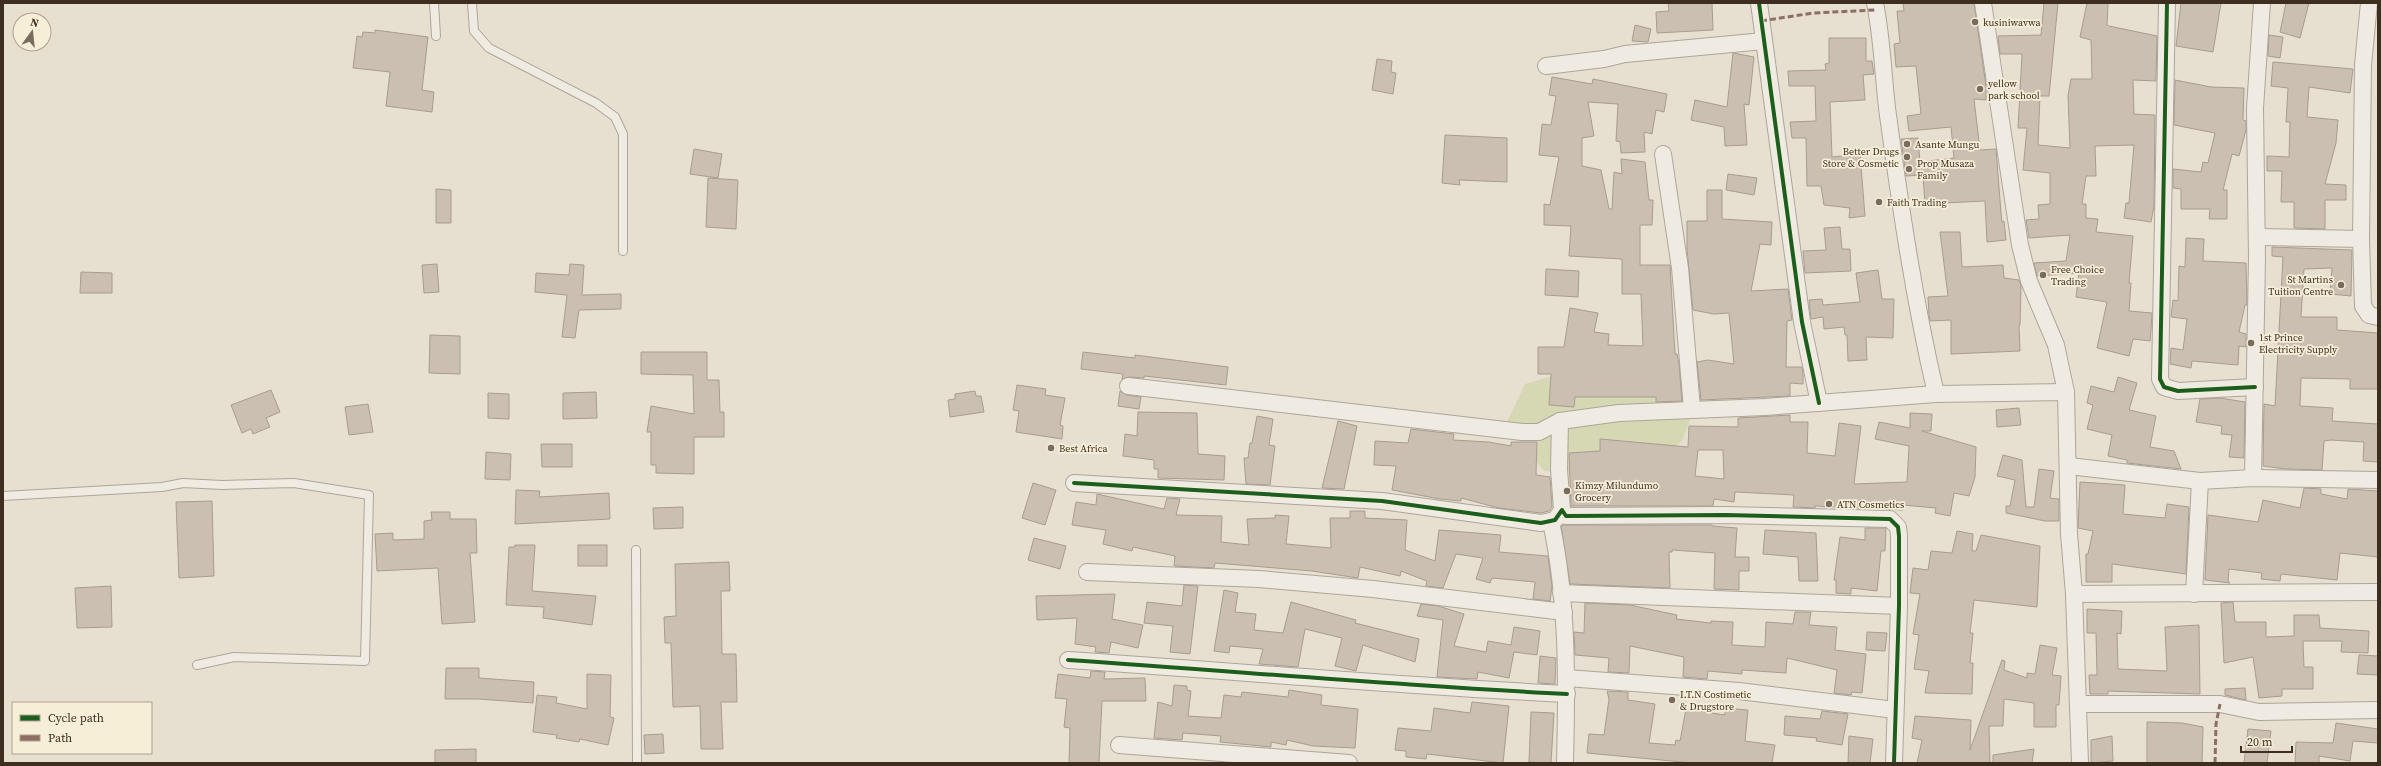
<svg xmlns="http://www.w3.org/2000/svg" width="2381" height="766" viewBox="0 0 2381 766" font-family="'Source Serif 4',serif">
	<rect width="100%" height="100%" fill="#e7e0d1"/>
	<path fill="#d6d7b3" d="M1585,366L1679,380L1695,407L1682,441L1634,481L1544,471L1506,424L1525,384Z"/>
	<g fill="#cbbfb2" stroke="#a89c90" fill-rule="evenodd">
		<path d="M1668,3H1712L1713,30L1657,33L1656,12L1669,11Z"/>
		<path d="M1903,3H1974L1986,86V100L1974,99L1980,150L1996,149L2001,213L2002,222L2004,221L2006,240L1987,242L1985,201L1925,204L1923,175L1906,176L1901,139L1918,138L1920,162L1954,158L1951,127L1909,131L1907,116L1921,114L1916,66L1896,67L1894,44L1900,43L1897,11H1904Z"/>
		<path d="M2044,3H2058L2049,96H2040L2038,145L2070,148L2068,96L2071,79H2092L2091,40L2080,37L2087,3H2108L2107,25L2109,26L2157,36L2156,81L2133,80L2134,114L2155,115L2154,206L2151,222L2124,218L2126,203H2129L2134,145L2095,146L2096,176H2086L2082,204H2086V218L2098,219L2096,232L2133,236L2129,283H2131L2129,311L2152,313L2151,330L2150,341L2133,339L2129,356L2097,348L2107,302L2076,297L2079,273L2037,276L2034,263L2066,261L2070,235L2029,238L2026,220L2039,219L2038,205L2050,204V173L2023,170L2027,128H2018L2022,54H2000L1998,36L2041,35Z"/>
		<path d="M2181,3H2221L2213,52L2176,46Z"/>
		<path d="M2286,3H2309L2300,38L2280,32Z"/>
		<path d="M1635,25L1651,29L1648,42L1632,41Z"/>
		<path d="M375,30L428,37L422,90L434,92L432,112L386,106L390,72L353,68L357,36L362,37L363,32L375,33Z"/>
		<path d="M2269,35L2283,37L2280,58L2268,56Z"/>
		<path d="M1829,38H1866V61H1872L1874,74L1863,75L1865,100L1830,102L1832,157L1860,154L1865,216L1849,218L1850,208L1824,205L1821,186H1807L1806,138H1792L1790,122L1816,121L1815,86H1789L1788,71L1826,70L1825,64L1829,63Z"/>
		<path d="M1733,53L1754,57L1749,105L1744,104L1747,145L1725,146L1724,127L1691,120L1695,100L1727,107Z"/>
		<path d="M1377,59L1392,61L1391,72L1396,73L1393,94L1372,90Z"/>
		<path d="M2273,62L2353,69L2350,93L2309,87L2307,117L2338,120L2336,143L2325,184L2346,185V200H2325V229L2294,228V202H2281L2282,171H2267V156L2289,157L2290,122H2286L2288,88L2271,86Z"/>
		<path d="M1552,77L1592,84L1593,79L1667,94L1664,112L1656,110L1652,134L1644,132L1645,152L1621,153L1620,142L1616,141L1618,104L1588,102L1594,136L1582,138V166L1601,170L1609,209H1612L1614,172L1622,174L1621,159L1645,162L1649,200H1653L1652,225H1640V265H1670L1675,354H1677L1679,364L1682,401L1656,402V397H1575L1574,407L1549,405L1551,374H1538V347H1564L1570,308L1598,313L1594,332L1609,334L1608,345L1643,346L1641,294H1622V259L1569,256L1571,226L1544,225V204L1550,205L1559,157L1539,155L1542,124L1551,125L1556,96L1549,95Z"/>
		<path d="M2175,80L2211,87L2244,88L2243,120L2246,121V130L2239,156L2232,154L2223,190H2227V219H2209L2210,209H2181V189L2173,188V169L2201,172L2203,162L2208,163L2215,133L2174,125Z"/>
		<path d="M1445,135L1507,138V182L1459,180L1460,185L1442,183Z"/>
		<path d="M694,149L722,154L718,178L690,174Z"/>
		<path d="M1728,174L1757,178L1754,195L1726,190Z"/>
		<path d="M708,178L738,180L736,229L706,227Z"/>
		<path d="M436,189L451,190V223H436Z"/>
		<path d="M1707,190H1722V219L1772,222L1771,245L1760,244L1751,291L1788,289L1792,320L1787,321L1786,367H1802L1803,374V384L1790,383V396L1701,400L1697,362L1708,360L1734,364L1729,313L1714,314L1693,310L1687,249V221H1707Z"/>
		<path d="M1840,227L1842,249H1850L1851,271L1805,273L1803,251L1826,250L1824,228Z"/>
		<path d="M1940,232H1960L1962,267L2003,265L2004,278L2019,280L2021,286L2020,325L2019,326L2020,351L1951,354V320L1930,321L1929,316L1928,297L1948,296Z"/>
		<path d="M2186,238L2204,239L2203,261L2246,263L2247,305H2245L2239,332L2246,334V347L2239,346L2238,365L2192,361L2191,368L2170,364L2171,348L2183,350L2187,319L2171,317L2173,300L2178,301L2179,266L2185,267Z"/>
		<path d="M2272,247L2352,250L2351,296L2330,294L2332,268L2304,269L2301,317H2337V330L2378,333V389H2350V379L2301,378L2300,406L2333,408L2332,421L2378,424V462L2363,461L2364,442L2331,440L2324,441L2322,470L2286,469L2263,466L2264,404L2275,406L2283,257L2272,256Z"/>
		<path d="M437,264L439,292L424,293L422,265Z"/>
		<path d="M570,264L584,265L582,295L621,294V309L579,310L575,338L562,337L567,295L535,292L536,273L569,275Z"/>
		<path d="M1546,269L1579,271L1578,297L1545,295Z"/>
		<path d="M1878,270L1882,299H1894L1893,338L1866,337L1867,360L1848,361L1847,335H1845L1844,327L1824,329L1823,317L1811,319L1809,300L1822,299L1823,305L1860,302L1856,273Z"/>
		<path d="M81,272L112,273V293H80Z"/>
		<path d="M430,335L460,336V374L429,373Z"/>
		<path d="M641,352H707V380H719L720,412H724V437H694V474L656,473V465H651V432H647L651,406L694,414L693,375L641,374Z"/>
		<path d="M1083,352L1135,358V355L1228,367L1226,385L1144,376V378L1129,377L1122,379L1123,374L1081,369Z"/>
		<path d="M2118,377L2137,383L2129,410L2156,416L2150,447L2174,451L2181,469L2127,463V460L2108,456L2112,435L2087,429L2093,405L2087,403L2091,386L2114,392Z"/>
		<path d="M1017,385L1046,389L1045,395L1065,398L1060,425L1063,426L1062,439L1016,432L1019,411L1013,410Z"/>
		<path d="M271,390L280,412L266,418L270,427L253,434L251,429L242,433L231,405Z"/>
		<path d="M975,391L976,396H981L984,412L950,417L948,400L955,399V394Z"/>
		<path d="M1120,391L1127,395L1141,397L1139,409L1118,406Z"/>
		<path d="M596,392L597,418L563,419V393Z"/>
		<path d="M488,393L509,394V419L488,418Z"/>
		<path d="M2200,399L2220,398L2245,402L2244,458L2229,457L2232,435L2221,434L2222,426L2196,422Z"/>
		<path d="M368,404L373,432L349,435L345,407Z"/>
		<path d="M2019,408L2021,425L1997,427L1996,410Z"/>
		<path d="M1138,412L1197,413L1198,454L1225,456L1224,480L1158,478V469H1154V460L1123,456L1125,434L1137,436Z"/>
		<path d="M1910,413L1932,414L1931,431H1922L1976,447L1975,477L1969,496L1954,493L1950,516L1935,513L1936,508L1903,505V510L1815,506V508L1793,507L1794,495L1735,492L1734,502L1714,499L1713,506H1571L1569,453L1600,451V439L1688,447L1689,426L1738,427V418L1790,415V422H1808L1807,453L1835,456L1839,423L1861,426L1854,484L1907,482L1909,446L1875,439L1879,422L1910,428ZM1698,450H1723L1724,479L1695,476Z"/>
		<path d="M1257,416L1273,419L1269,445L1275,446L1270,485L1246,484L1244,458H1248L1250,443H1252Z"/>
		<path d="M1338,421L1357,426L1344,489L1322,488Z"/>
		<path d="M1411,429L1454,434L1453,440L1489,442L1511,446V442H1537L1536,475L1550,477L1552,507L1549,511L1541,513L1499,508L1461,498V501L1440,499L1392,490L1396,466L1374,465L1375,441L1408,443Z"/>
		<path d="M541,444H572V467H542Z"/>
		<path d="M486,452L511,454L510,480L485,479Z"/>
		<path d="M2003,455L2022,460L2026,507H2034L2039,469L2054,471L2050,498L2059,499V521H2045L2006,513V506H2010L2015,480L1997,476Z"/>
		<path d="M2080,482L2125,485L2123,514L2165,518L2167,504L2189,507L2186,574L2112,564V582H2086V554H2088L2093,531L2078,528Z"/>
		<path d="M1033,483L1056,490L1045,525L1022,518Z"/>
		<path d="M2304,488L2321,489V494L2347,499L2348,489L2378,491V557L2340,553L2337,580L2281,574L2280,581L2261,579L2262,573L2229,569L2228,581L2230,583L2205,580L2208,515L2258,522L2263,500L2300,508Z"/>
		<path d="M516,490L540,491L539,497L609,493L610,519L515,524Z"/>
		<path d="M1097,494L1164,509L1167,498L1180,499L1176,515L1222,516L1221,542L1249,545L1247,519L1275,518V515L1289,516L1286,544L1331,548L1330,518H1350V511H1365V518L1407,520L1405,550L1435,561L1439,530L1501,535L1499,552L1548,556L1552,586L1550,601L1533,599L1535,582L1492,578L1490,583L1476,579L1483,558L1456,554L1443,588L1426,586L1427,581L1401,571L1400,576L1360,567L1358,578L1312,571L1215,563L1214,568L1174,566L1175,556L1133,547L1132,551L1103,544L1106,530L1072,525L1076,502L1096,505Z"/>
		<path d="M212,501L214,576L179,578L176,502Z"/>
		<path d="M683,507V528L654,529L653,508Z"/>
		<path d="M431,512H450V519H476L477,553H470L475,622L442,624L438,568L377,571L375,534L393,533V540L424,539V521L432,520Z"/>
		<path d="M1563,525H1712V526L1737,528L1735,557H1749V571H1739V590L1714,589L1715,553L1672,550V552H1669L1670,588L1570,584L1561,526Z"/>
		<path d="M1865,528H1886L1885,551H1881L1877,591L1851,588V594L1836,593V580H1834L1840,537L1865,540Z"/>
		<path d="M1765,530L1816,533L1818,581H1799L1798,557L1763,554Z"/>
		<path d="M1957,531L1973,534L1972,551H1976L1981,535L2040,546L2037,607L1974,600L1970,633H1973L1970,663H1973L1972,694L1925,693L1929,671L1914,669L1919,635L1913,634L1920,594L1910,593L1913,568L1928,570L1931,551L1952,553Z"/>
		<path d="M1034,538L1066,546L1060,569L1028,560Z"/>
		<path d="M515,545H535L532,591L596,596L592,625L543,618L544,607L506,605L509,547H515Z"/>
		<rect x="578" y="545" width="29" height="21"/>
		<path d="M729,562L730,591H721L722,654H736L737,702H721L723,749H701L700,706L673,707L671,643H665L664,617L676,616L675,564Z"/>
		<path d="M1184,585L1198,586L1190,654L1170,652L1173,626L1144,623L1147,602L1182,606Z"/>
		<path d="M111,586L112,627L77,628L75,588Z"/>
		<path d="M1224,590L1238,593L1235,612L1256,614L1254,630L1283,633L1291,602L1356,620L1355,623L1419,639L1415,662L1363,645L1356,671L1335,666L1342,638L1305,629L1298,667L1259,664L1263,649L1230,646L1229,653L1214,651Z"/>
		<path d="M1115,594L1112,619L1143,625L1138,648L1111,642L1109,653L1095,652L1096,647L1075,644L1077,618L1037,620L1036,596Z"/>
		<path d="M2233,602L2235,622H2266V637L2294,636V615H2319L2320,628L2369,631L2368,653L2341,652L2342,641H2303L2304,667H2313V689H2282V696L2259,698L2253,657L2224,663L2221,603Z"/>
		<path d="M1585,603L1630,605L1677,615L1676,619L1711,623V621L1733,622L1732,645L1765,647L1766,622L1793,624L1795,612H1811L1809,625L1837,627L1835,650L1866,654L1862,693L1852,692L1851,695L1834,693L1837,670L1787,658L1786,673L1742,670V674L1708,671L1707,679L1683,677L1684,657L1630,646L1629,673L1608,672L1609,658L1575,655L1574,632L1584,633Z"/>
		<path d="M1421,604L1438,606L1464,614L1454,646L1486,652L1488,641L1511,645L1514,627L1540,631L1537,655L1514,652L1509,678L1478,672L1477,679L1437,677L1443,620L1417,616Z"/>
		<path d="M2087,609L2122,611L2121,634L2117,633L2118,669L2167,671L2165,627L2199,625L2200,694L2108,691V694H2090L2089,675H2097L2096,633H2087Z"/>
		<path d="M1867,632L1887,633L1885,651L1866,650Z"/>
		<path d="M2040,645L2057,648L2052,675L2061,676L2059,705H2056V727H2034V703L2004,699L2003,726H1989L1990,763H1917L1922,740L1912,738L1915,716L1971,720L1970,750L2002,660L2005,661L2004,670L2027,678V673L2035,674Z"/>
		<path d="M2359,655L2378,656V675L2357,674Z"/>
		<path d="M1540,656L1556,658L1555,684L1538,683Z"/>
		<path d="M446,668H479V678L534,682L533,703L478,699H445Z"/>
		<path d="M1091,671L1105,672L1104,679L1145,678L1146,701H1102L1099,763H1069L1070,728L1064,727L1067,699L1055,698L1058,674L1090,678Z"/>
		<path d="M587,674L611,675L610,717L614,718L608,745L580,739L579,742L556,738L557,735L533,732L537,695L557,697L556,703L587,709Z"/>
		<path d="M1174,685L1187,686V690L1191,691L1188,716L1221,718L1224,695L1241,697L1242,692L1288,697L1289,690L1322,695L1321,705L1358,709L1355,748L1313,746L1287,740L1286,745L1271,742V747L1220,742L1221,736L1183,733L1182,740L1154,738L1158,702L1172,706Z"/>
		<path d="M2245,688L2246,700L2225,695V689Z"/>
		<path d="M1607,691L1628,692V700L1655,704L1649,743L1675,745L1676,740L1680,741L1686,709L1725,715V708L1748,710L1745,741L1775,745L1772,763H1693L1587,753L1589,734L1604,735L1609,699Z"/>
		<path d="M1472,702L1509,706L1503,763L1427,754L1426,759L1406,757V751L1395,750L1398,728L1431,731L1434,708L1470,713Z"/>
		<path d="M1822,711L1848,714L1842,745L1816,741L1817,738L1784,735L1785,716L1820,719Z"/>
		<path d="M1531,712L1554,713L1551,763L1529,762Z"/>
		<path d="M2147,722L2182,723L2203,727L2202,763H2147Z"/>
		<path d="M2336,723L2378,729V743L2353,741L2350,761L2319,756V763H2295L2296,742L2333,743Z"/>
		<path d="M2248,729L2271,731L2267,763H2244Z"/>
		<path d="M663,734L664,753L645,754L644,735Z"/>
		<path d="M1849,736L1873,739L1870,763H1848Z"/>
		<path d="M2112,736L2113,761L2091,763V740Z"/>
		<path d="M476,749V763H435V750Z"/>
		<path d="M2034,749L2032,763H1993V755Z"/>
	</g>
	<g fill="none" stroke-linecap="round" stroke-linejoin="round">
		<g stroke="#ada599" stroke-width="10">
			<g id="service">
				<path d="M434,3L436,36"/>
				<path d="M472,3L474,31L489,48L596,103L615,117L623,134V251"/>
				<path d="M3,496L162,487L183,483L222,485L294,483L369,495L365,661L234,657L197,665"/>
				<path d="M636,550L637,763"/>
			</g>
		</g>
		<g stroke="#ada599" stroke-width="18">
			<g id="minor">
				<path d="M1759,3L1802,322L1819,403"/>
				<path d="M1875,3C1882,37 1883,73 1887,108C1900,204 1914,300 1936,394"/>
				<path d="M1983,3L2020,245L2029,281L2056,345L2066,392"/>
				<path d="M2167,3L2160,379L2164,387L2178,391L2255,387"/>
				<path d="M1546,66L1604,59L1625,54L1764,41"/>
				<path d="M1663,154L1680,268L1692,409"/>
				<path d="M2257,237L2361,239L2363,306L2369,315L2378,317"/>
				<path d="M2361,239L2363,65L2369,3"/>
				<path d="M1128,386L1522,432H1539L1560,421"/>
				<path d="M2069,466L2200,481L2253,478L2378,480"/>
				<path d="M2253,478L2257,258L2255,108L2262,3"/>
				<path d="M1074,483L1382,501L1541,523L1555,520L1562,510L1566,516L1725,515L1890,519L1898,527L1899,536V606L1894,763"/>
				<path d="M1562,510L1559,469L1560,421L1619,413L1765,407L1936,394L2066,392L2069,534L2074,594L2080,763"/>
				<path d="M1551,522C1568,601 1567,683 1565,763"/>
				<path d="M1087,572L1259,579L1373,589L1564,612"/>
				<path d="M1561,593L1899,606"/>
				<path d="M2074,594L2378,592"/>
				<path d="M2194,594L2200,481"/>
				<path d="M1068,660C1234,671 1400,686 1567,694"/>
				<path d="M1567,678L1739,691L1895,710"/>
				<path d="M2078,704H2220L2259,712L2378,710"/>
				<path d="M1119,745L1349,763"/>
			</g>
		</g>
		<use href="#service" stroke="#efebe3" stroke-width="8"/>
		<use href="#minor" stroke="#efebe3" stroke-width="16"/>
		<g stroke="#8d6e63" stroke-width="3" stroke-dasharray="6 3" stroke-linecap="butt">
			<path d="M1761,21L1813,13L1876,10"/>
			<path d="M2215,763L2216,724L2220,704"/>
		</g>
		<g stroke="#f7eed8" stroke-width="6">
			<g id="cycleway">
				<path d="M1759,3L1802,322L1819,403"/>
				<path d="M2167,3L2160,379L2164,387L2178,391L2255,387"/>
				<path d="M1074,483L1382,501L1541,523L1555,520L1562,510L1566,516L1725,515L1890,519L1898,527L1899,536V606L1894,763"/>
				<path d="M1068,660C1234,671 1400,686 1567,694"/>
			</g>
		</g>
		<use href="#cycleway" stroke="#1b5e20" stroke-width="4"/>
	</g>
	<g fill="#786c5e" stroke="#f7eed8" stroke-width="1.5">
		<circle cx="1975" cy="22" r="4"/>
		<circle cx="1980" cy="89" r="4"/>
		<circle cx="1907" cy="144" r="4"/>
		<circle cx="1907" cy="157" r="4"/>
		<circle cx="1909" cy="169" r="4"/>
		<circle cx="1879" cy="202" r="4"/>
		<circle cx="2043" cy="275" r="4"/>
		<circle cx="2341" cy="285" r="4"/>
		<circle cx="2251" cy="343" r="4"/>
		<circle cx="1051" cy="448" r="4"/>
		<circle cx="1567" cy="491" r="4"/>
		<circle cx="1829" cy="504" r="4"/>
		<circle cx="1672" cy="700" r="4"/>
	</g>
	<g text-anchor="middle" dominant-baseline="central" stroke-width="3.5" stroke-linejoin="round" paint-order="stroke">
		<g font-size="10" fill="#3d2e20" stroke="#f7eed8" text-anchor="start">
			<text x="1983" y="22">kusiniwavwa</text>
			<text x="1988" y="83">yellow<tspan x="1988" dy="12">park school</tspan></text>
			<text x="1915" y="144">Asante Mungu</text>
			<text x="1899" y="151" text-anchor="end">Better Drugs<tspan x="1899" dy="12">Store &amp; Cosmetic</tspan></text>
			<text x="1917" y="163">Prop Musaza<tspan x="1917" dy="12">Family</tspan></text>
			<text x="1887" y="202">Faith Trading</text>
			<text x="2051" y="269">Free Choice<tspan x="2051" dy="12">Trading</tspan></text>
			<text x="2333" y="279" text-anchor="end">St Martins<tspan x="2333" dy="12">Tuition Centre</tspan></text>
			<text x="2259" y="337">1st Prince<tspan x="2259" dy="12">Electricity Supply</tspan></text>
			<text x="1059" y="448">Best Africa</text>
			<text x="1575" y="485">Kimzy Milundumo<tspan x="1575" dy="12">Grocery</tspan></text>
			<text x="1837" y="504">ATN Cosmetics</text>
			<text x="1680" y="694">I.T.N Costimetic<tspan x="1680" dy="12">&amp; Drugstore</tspan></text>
		</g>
	</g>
	<rect width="2381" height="766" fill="none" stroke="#3d2e20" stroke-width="8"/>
	<rect x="12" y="702" width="140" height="52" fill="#f7eed8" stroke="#ada18e"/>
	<rect x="20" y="715" width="20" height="6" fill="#1b5e20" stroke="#ada18e"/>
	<text x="48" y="722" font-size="12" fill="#3d2e20">Cycle path</text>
	<rect x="20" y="735" width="20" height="6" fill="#8d6e63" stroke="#ada18e"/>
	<text x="48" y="742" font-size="12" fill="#3d2e20">Path</text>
	<g transform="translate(32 32) rotate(15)"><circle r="19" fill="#f7eed8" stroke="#ada18e"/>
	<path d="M0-3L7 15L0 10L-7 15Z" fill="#786c5e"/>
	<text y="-6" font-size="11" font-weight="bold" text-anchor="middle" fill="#3d2e20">N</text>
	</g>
	<path d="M2241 746v6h51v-6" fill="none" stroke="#3d2e20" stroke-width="2"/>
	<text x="2247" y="746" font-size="12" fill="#3d2e20" stroke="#f7eed8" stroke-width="3" paint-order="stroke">20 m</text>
</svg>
